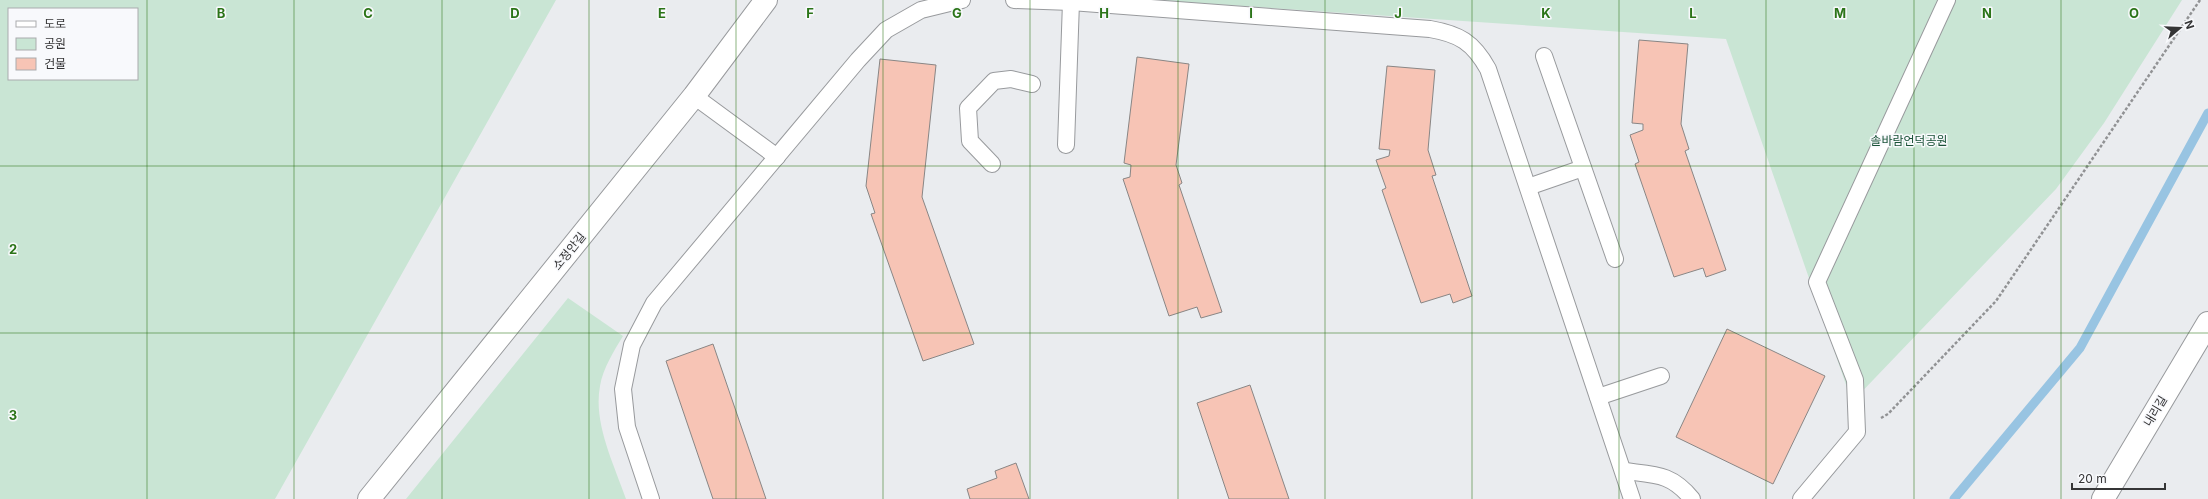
<svg xmlns="http://www.w3.org/2000/svg" width="2208" height="499" viewBox="0 0 2208 499" font-family="Inter,'Noto Sans KR',sans-serif">
	<rect width="100%" height="100%" fill="#eaecef"/>
	<g fill="#c9e5d4" fill-rule="evenodd">
		<path d="M0,0H556L275,499H0ZM9,9H137V79H9Z"/>
		<path d="M1154,0H2182L2104,123L2056,189L1852,402L1726,39Z"/>
		<path d="M568,298L623,336C614,351 603,368 600,386C593,423 614,464 626,499H406Z"/>
	</g>
	<g fill="none" stroke-linecap="round" stroke-linejoin="round">
		<path stroke="#98c4e2" stroke-width="9" d="M1954,499L2080,348L2208,113"/>
	</g>
	<g fill="#f7c4b5" stroke="#898685">
		<path d="M1639,40L1688,44L1681,124L1689,149L1685,151L1726,270L1706,277L1703,268L1674,277L1635,164L1639,162L1630,135L1643,130V124L1632,123Z"/>
		<path d="M1137,57L1189,64L1176,165L1182,183L1179,185L1222,312L1201,318L1197,307L1169,316L1123,179L1130,177L1131,165L1124,163Z"/>
		<path d="M880,59L936,65L922,197L974,344L923,361L871,214L875,213L866,186Z"/>
		<path d="M1387,66L1435,70L1428,150L1436,175L1432,176L1472,296L1453,303L1450,294L1421,303L1382,190L1386,188L1376,160L1389,156L1390,150L1379,149Z"/>
		<path d="M1727,329L1825,376L1773,484L1676,437Z"/>
		<path d="M713,344L766,499H713L666,361Z"/>
		<path d="M1250,385L1289,499H1229L1197,403Z"/>
		<path d="M1016,463L1029,499H970L967,489L997,478L995,471Z"/>
	</g>
	<g fill="none" stroke-linecap="round" stroke-linejoin="round">
		<g stroke="#989a9d" stroke-width="18">
			<g id="lane">
				<path d="M1014,0L1071,2L1430,29C1459,34 1473,42 1488,69L1632,499"/>
				<path d="M1544,56L1615,259"/>
				<path d="M694,96L777,157"/>
				<path d="M1066,145L1071,2"/>
				<path d="M992,164L970,141L968,108L994,81L1011,79L1032,84"/>
				<path d="M1528,187L1583,168"/>
				<path d="M1598,397L1661,376"/>
				<path d="M1624,471C1655,475 1671,473 1692,499"/>
				<path d="M651,499L627,427L623,389L632,345L654,303L858,60L886,30L921,10L962,0"/>
				<path d="M1801,499L1857,432L1855,380L1817,282L1947,0"/>
			</g>
		</g>
		<g stroke="#989a9d" stroke-width="24">
			<path id="street" d="M369,499L694,96L766,0"/>
		</g>
		<g stroke="#989a9d" stroke-width="24">
			<path id="secondary" d="M2103,499L2208,323"/>
		</g>
		<path stroke="#919294" stroke-width="2.5" stroke-dasharray="3 2" stroke-linecap="butt" d="M1881,418L1888,414L1996,301L2200,0"/>
		<use href="#lane" stroke="#fff" stroke-width="16"/>
		<use href="#street" stroke="#fff" stroke-width="22"/>
		<use href="#secondary" stroke="#fff" stroke-width="22"/>
	</g>
	<path fill="none" stroke="#2b7418" stroke-width="1" stroke-opacity="0.55" d="M147,0V499M294,0V499M442,0V499M589,0V499M736,0V499M883,0V499M1030,0V499M1178,0V499M1325,0V499M1472,0V499M1619,0V499M1766,0V499M1914,0V499M2061,0V499M0,166H2208M0,333H2208"/>
	<g text-anchor="middle" dominant-baseline="central" stroke-width="3" stroke-linejoin="round" paint-order="stroke">
		<g font-size="12" fill="#195237" stroke="#f8f9fc">
			<text x="1909" y="140">솔바람언덕공원</text>
		</g>
		<g font-size="12" fill="#353536" stroke="#f8f9fc">
			<text transform="translate(569 251) rotate(-51)">소정안길</text>
			<text transform="translate(2155 411) rotate(-59)">내리길</text>
		</g>
	</g>
	<g font-size="13" text-anchor="middle" font-weight="bold" fill="#2b7418" stroke="#f8f9fc" stroke-width="3" stroke-linejoin="round" paint-order="stroke">
		<text x="221" y="18">B</text>
		<text x="368" y="18">C</text>
		<text x="515" y="18">D</text>
		<text x="662" y="18">E</text>
		<text x="810" y="18">F</text>
		<text x="957" y="18">G</text>
		<text x="1104" y="18">H</text>
		<text x="1251" y="18">I</text>
		<text x="1398" y="18">J</text>
		<text x="1546" y="18">K</text>
		<text x="1693" y="18">L</text>
		<text x="1840" y="18">M</text>
		<text x="1987" y="18">N</text>
		<text x="2134" y="18">O</text>
		<text x="13" y="254">2</text>
		<text x="13" y="420">3</text>
	</g>
	<rect x="8" y="8" width="130" height="72" fill="#f8f9fc" stroke="#aaabad"/>
	<rect x="16" y="21" width="20" height="6" fill="#ffffff" stroke="#aaabad"/>
	<text x="44" y="28" font-size="12" fill="#353536">도로</text>
	<rect x="16" y="38" width="20" height="12" fill="#c9e5d4" stroke="#aaabad"/>
	<text x="44" y="48" font-size="12" fill="#353536">공원</text>
	<rect x="16" y="58" width="20" height="12" fill="#f7c4b5" stroke="#aaabad"/>
	<text x="44" y="68" font-size="12" fill="#353536">건물</text>
	<g transform="translate(2180 28) rotate(71)" stroke="#f8f9fc" stroke-width="3" paint-order="stroke">
	<path d="M0-3L7 15L0 10L-7 15Z" fill="#353536"/>
	<text y="-6" font-size="11" font-weight="bold" text-anchor="middle" fill="#353536">N</text>
	</g>
	<path d="M2072 483v6h93v-6" fill="none" stroke="#353536" stroke-width="2"/>
	<text x="2078" y="483" font-size="12" fill="#353536" stroke="#f8f9fc" stroke-width="3" paint-order="stroke">20 m</text>
</svg>
